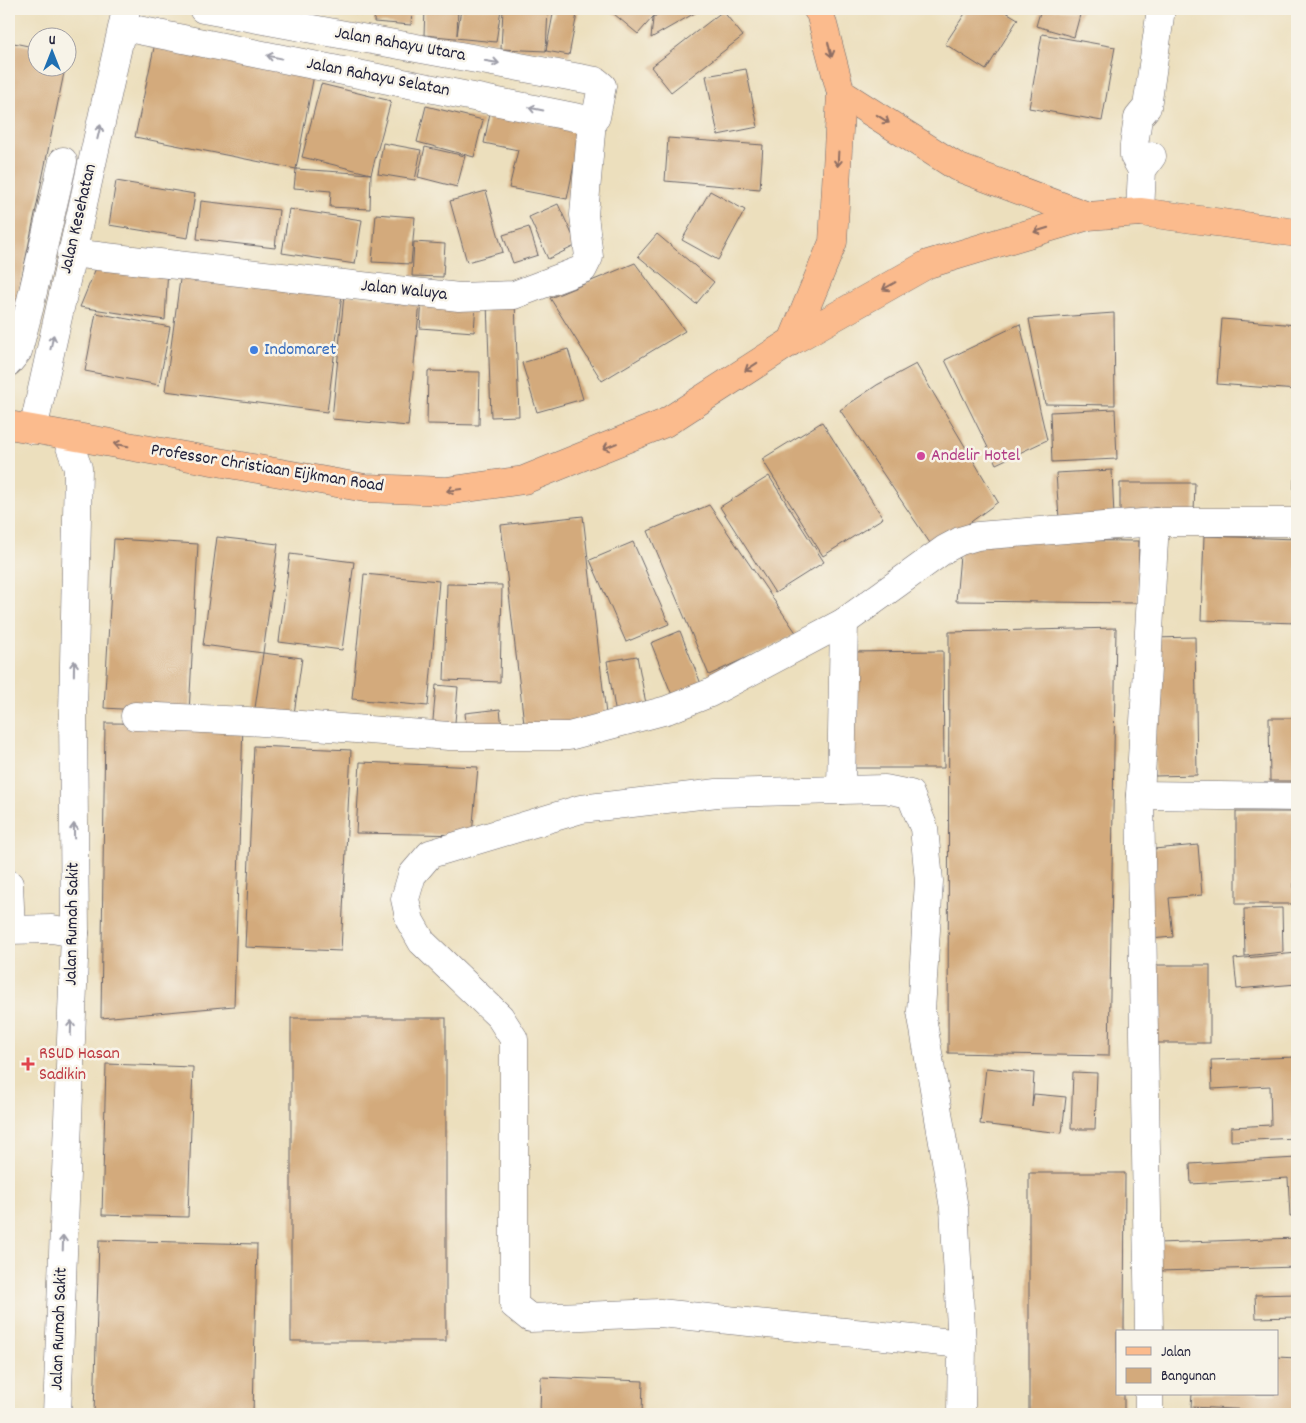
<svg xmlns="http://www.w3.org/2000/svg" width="1306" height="1423" viewBox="0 0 1306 1423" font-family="Dekko,sans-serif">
	<rect width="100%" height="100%" fill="#f7f3e8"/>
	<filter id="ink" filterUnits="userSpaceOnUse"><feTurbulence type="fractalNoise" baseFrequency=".02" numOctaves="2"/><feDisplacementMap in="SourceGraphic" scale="10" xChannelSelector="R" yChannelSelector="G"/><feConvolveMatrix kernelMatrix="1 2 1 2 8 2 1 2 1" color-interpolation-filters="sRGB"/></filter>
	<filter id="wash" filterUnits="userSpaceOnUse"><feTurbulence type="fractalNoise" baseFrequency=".0096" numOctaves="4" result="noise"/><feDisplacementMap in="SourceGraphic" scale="20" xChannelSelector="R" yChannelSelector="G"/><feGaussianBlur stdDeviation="1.12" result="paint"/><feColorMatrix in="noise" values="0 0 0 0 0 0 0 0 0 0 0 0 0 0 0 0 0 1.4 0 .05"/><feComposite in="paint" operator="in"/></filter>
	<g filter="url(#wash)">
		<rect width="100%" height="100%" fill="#ecdfbd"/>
		<g id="blocks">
			<g fill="#d3aa7c">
				<path d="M334,9H363L362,15Z"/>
				<path d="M375,9H412L411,25L374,22Z"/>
				<path d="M425,9H458L457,35L461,9H501L496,42L424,35Z"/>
				<path d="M503,9H548L546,51L501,49Z"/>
				<path d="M554,9H578L569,55L546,51Z"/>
				<path d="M608,9H660L638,34Z"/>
				<path d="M661,9H702L651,38L653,19Z"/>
				<path d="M968,9H1001L1018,19L986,70L945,44Z"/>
				<path d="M1041,9L1081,11L1074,37L1036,26Z"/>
				<path d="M723,11L743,36L671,92L651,67Z"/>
				<path d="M1042,34L1115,47L1102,121L1029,108Z"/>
				<path d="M9,42L38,48V68H65L11,330H9Z"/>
				<path d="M155,43L314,75L296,169L371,174L370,209L330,207L331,191L294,188L296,169L135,137Z"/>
				<path d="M746,69L758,127L718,135L706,76Z"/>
				<path d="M321,84L391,101L371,174L302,157Z"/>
				<path d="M426,106L483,120L474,157L417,142Z"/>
				<path d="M490,113L581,131L567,199L509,188L518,150L484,143Z"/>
				<path d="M668,138L763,145L760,189L665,181Z"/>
				<path d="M383,143L421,150L415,180L378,174Z"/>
				<path d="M425,147L465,156L457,187L418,177Z"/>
				<path d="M116,181L195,194L188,238L109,225Z"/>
				<path d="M486,191L503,252L467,262L450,201Z"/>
				<path d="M710,191L745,210L718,260L682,240Z"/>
				<path d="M201,201L279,210L275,248L197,239Z"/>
				<path d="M558,204L577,245L548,259L529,217Z"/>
				<path d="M289,209L362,220L355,264L282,253Z"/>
				<path d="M376,214L415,217L411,264L372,262Z"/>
				<path d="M529,227L538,255L513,263L503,235Z"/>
				<path d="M657,234L714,282L696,304L638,256Z"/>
				<path d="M414,242L445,244L443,277L412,276Z"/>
				<path d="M635,263L685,331L602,381L550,298Z"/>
				<path d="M96,268H168L165,320L80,307Z"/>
				<path d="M181,272L342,294L327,412L165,391Z"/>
				<path d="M344,295L420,302L408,426L332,419Z"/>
				<path d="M422,299L476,303L474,332L420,328Z"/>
				<path d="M515,301L519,416L491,417L487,302Z"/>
				<path d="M96,313L170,327L159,385L85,371Z"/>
				<path d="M1114,313L1115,405L1045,404L1029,319Z"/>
				<path d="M1222,319L1297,325V390L1217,384Z"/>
				<path d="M1020,324L1047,440L996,464L945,360Z"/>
				<path d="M568,349L583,399L537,412L522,363Z"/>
				<path d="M916,364L998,502L934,549L840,410L877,385Z"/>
				<path d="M428,371L480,372L479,425L427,424Z"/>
				<path d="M1115,409L1117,459L1052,462L1050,412Z"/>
				<path d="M822,422L883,518L823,556L762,459Z"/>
				<path d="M1112,470L1114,517L1059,519L1056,473Z"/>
				<path d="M769,476L824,562L775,593L720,507Z"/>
				<path d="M1294,479L1297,480V511H1293Z"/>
				<path d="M1120,483H1195L1194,513H1120Z"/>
				<path d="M709,505L797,634L709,675L648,531Z"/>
				<path d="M583,516L607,723L525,732L501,525Z"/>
				<path d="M1204,536L1297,539V623L1201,620Z"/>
				<path d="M217,537L278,544L263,653L302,658L294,714L255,708L263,653L203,645Z"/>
				<path d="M114,539L198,544L189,713L104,708Z"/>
				<path d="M1007,540L1139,541L1138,603L956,601L961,544Z"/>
				<path d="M633,542L669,624L626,642L590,560Z"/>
				<path d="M290,554L354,562L342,650L279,642Z"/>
				<path d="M364,574L439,581L428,706L352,699Z"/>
				<path d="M447,584L502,585L500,682L444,680Z"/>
				<path d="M1116,628L1109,1056L948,1053L949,632Z"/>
				<path d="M680,631L705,694L676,705L651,643Z"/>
				<path d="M1195,637L1197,775L1155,776L1153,638Z"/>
				<path d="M943,651L944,768H849V652Z"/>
				<path d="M637,656L647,709L616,715L607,661Z"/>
				<path d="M436,685L458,687L454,734L432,732Z"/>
				<path d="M500,709L502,728L467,732L465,713Z"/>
				<path d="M1269,718H1297V781H1270Z"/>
				<path d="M105,723L243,724L234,1006L101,1018Z"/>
				<path d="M254,746L351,750L341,951L245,947Z"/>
				<path d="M360,762L478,767L472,835L356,833Z"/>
				<path d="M1236,812H1297V834L1294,818V904H1236Z"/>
				<path d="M1198,845L1202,895L1169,898L1173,937L1150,939L1143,850Z"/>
				<path d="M1282,908L1283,952L1245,956L1244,909Z"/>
				<path d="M1297,953V984L1237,989L1234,959Z"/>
				<rect x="1150" y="965" width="60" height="78"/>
				<rect x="291" y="1018" width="155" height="323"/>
				<path d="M1297,1057V1138L1231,1141V1127L1271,1125L1270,1086L1212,1089L1211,1060Z"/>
				<path d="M106,1064L193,1067L188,1217L102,1215Z"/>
				<path d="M986,1068L1034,1073L1032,1107L1034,1094L1066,1097L1062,1133L980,1124Z"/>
				<path d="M1073,1072L1097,1073L1095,1129H1071Z"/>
				<path d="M1297,1158V1215L1290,1216L1288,1178L1191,1184L1190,1164Z"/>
				<path d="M1029,1173H1125L1124,1332H1117V1394H1124V1414H1029Z"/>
				<path d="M1297,1238V1267L1159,1271L1158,1243Z"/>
				<path d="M99,1240L257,1244L253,1414H94Z"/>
				<path d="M1297,1294V1317L1256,1318L1255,1295Z"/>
				<path d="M1277,1357L1297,1358V1412L1191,1407L1192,1394H1277Z"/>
				<path d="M541,1377L643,1381L642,1414H540Z"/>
			</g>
		</g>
	</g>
	<g filter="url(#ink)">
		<use href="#blocks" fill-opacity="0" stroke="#696468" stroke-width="1"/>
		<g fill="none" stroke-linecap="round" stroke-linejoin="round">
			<g stroke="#696468" stroke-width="29">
				<g id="minor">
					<path d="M123,27L584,119L592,120L596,117L602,86L596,81L203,9"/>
					<path d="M1142,170L1134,156V145L1138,118L1147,107L1161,9"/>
					<path d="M1140,212L1142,170L1152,156"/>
					<path d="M71,253L459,297L514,295L583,269L589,257L584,215L592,120"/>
					<path d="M9,362L18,351L29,309L63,161"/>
					<path d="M33,430L126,10"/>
					<path d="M135,716L247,721L449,736H569L667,710L710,693L844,622L945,549L960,541L977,536L1155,522H1297"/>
					<path d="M841,790L844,622"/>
					<path d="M1140,795L1297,797"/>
					<path d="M9,884L11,930"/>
					<path d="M9,930L52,929L75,933"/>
					<path d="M1149,1332L1140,795L1155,522"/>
					<path d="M1149,1394V1414"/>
					<path d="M57,1414L75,933L73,714L78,468L66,436"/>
					<path d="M961,1414L962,1344L954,1208L921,1011L929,881L924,828L910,794L885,789L717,793L581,809L430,854L412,875L405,899L410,921L422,942L500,1017L514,1039V1305L530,1318L660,1313L962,1344"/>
				</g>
			</g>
			<g stroke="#696468" stroke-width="29">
				<g id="major">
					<path d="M841,93L957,167L1088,216"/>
					<path d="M792,341L833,242L841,93L820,13L817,9"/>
					<path d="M9,425L365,488L446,491L524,480L665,423L792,341L928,264L1088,216L1140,212L1297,233"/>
				</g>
			</g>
			<use href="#minor" stroke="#fff" stroke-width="28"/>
			<use href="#major" stroke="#fbbb8d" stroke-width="28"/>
		</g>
		<defs><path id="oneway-shaft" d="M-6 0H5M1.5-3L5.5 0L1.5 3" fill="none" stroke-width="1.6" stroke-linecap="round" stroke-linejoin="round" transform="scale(1.25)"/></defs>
		<g stroke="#8e6e64">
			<use href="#oneway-shaft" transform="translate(830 50) rotate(75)"/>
			<use href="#oneway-shaft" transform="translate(883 119) rotate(33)"/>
			<use href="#oneway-shaft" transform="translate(838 159) rotate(93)"/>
			<use href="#oneway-shaft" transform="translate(1041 230) rotate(163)"/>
			<use href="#oneway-shaft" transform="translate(889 286) rotate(150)"/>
			<use href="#oneway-shaft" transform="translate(751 367) rotate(147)"/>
			<use href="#oneway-shaft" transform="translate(121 445) rotate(-170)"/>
			<use href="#oneway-shaft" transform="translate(610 446) rotate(158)"/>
			<use href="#oneway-shaft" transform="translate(454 490) rotate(172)"/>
		</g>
		<g stroke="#9c9ca7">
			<use href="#oneway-shaft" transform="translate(274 57) rotate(-169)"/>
			<use href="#oneway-shaft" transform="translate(492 62) rotate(10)"/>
			<use href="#oneway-shaft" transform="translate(536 109) rotate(-169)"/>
			<use href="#oneway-shaft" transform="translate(99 132) rotate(-77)"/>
			<use href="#oneway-shaft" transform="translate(52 342) rotate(-78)"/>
			<use href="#oneway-shaft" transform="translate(74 668) rotate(-89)"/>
			<use href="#oneway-shaft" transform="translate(74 831) rotate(-91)"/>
			<use href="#oneway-shaft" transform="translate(71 1028) rotate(-88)"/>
			<use href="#oneway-shaft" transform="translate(63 1243) rotate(-88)"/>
		</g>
	</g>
	<circle fill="#3f7fe0" stroke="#f7f3e8" stroke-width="2" cx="254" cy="350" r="5"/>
	<circle fill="#d1479c" stroke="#f7f3e8" stroke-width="2" cx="921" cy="456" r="5"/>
	<path fill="#e0444e" stroke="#f7f3e8" stroke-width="2" d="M25.5 1056.5h5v5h5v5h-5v5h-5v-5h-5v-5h5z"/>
	<g text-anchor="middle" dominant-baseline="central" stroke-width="5" stroke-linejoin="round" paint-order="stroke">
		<g font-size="18" fill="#22223b" stroke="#f7f3e8">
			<text transform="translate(400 45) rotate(10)">Jalan Rahayu Utara</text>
			<text transform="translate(378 78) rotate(11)">Jalan Rahayu Selatan</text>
			<text transform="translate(79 219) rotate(-77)">Jalan Kesehatan</text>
			<text transform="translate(404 291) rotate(6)">Jalan Waluya</text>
			<text transform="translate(267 469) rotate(9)">Professor Christiaan Eijkman Road</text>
			<text transform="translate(73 924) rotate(-89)">Jalan Rumah Sakit</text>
			<text transform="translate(60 1329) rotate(-88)">Jalan Rumah Sakit</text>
		</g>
		<g font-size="18" fill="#366cbe" stroke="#f7f3e8" text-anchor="start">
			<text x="264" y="350">Indomaret</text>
		</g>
		<g font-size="18" fill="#b23c85" stroke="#f7f3e8" text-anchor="start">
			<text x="931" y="456">Andelir Hotel</text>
		</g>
		<g font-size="18" fill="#be3a42" stroke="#f7f3e8" text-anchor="start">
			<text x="39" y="1054">RSUD Hasan<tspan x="39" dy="21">Sadikin</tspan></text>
		</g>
	</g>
	<rect width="1306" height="1423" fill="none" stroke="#f7f3e8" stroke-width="30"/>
	<rect x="1116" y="1330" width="162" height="65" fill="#f7f3e8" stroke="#a29fa3"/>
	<rect x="1126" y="1347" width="25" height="8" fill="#fbbb8d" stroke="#a29fa3"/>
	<text x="1161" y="1356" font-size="15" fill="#22223b">Jalan</text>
	<rect x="1126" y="1368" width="25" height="15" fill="#d3aa7c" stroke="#a29fa3"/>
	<text x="1161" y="1380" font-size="15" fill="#22223b">Bangunan</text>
	<g transform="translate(52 52)"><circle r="24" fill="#f7f3e8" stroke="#a29fa3"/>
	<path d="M0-4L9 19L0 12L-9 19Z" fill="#1f6fb2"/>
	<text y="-8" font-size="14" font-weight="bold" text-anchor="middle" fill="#22223b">U</text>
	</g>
</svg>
